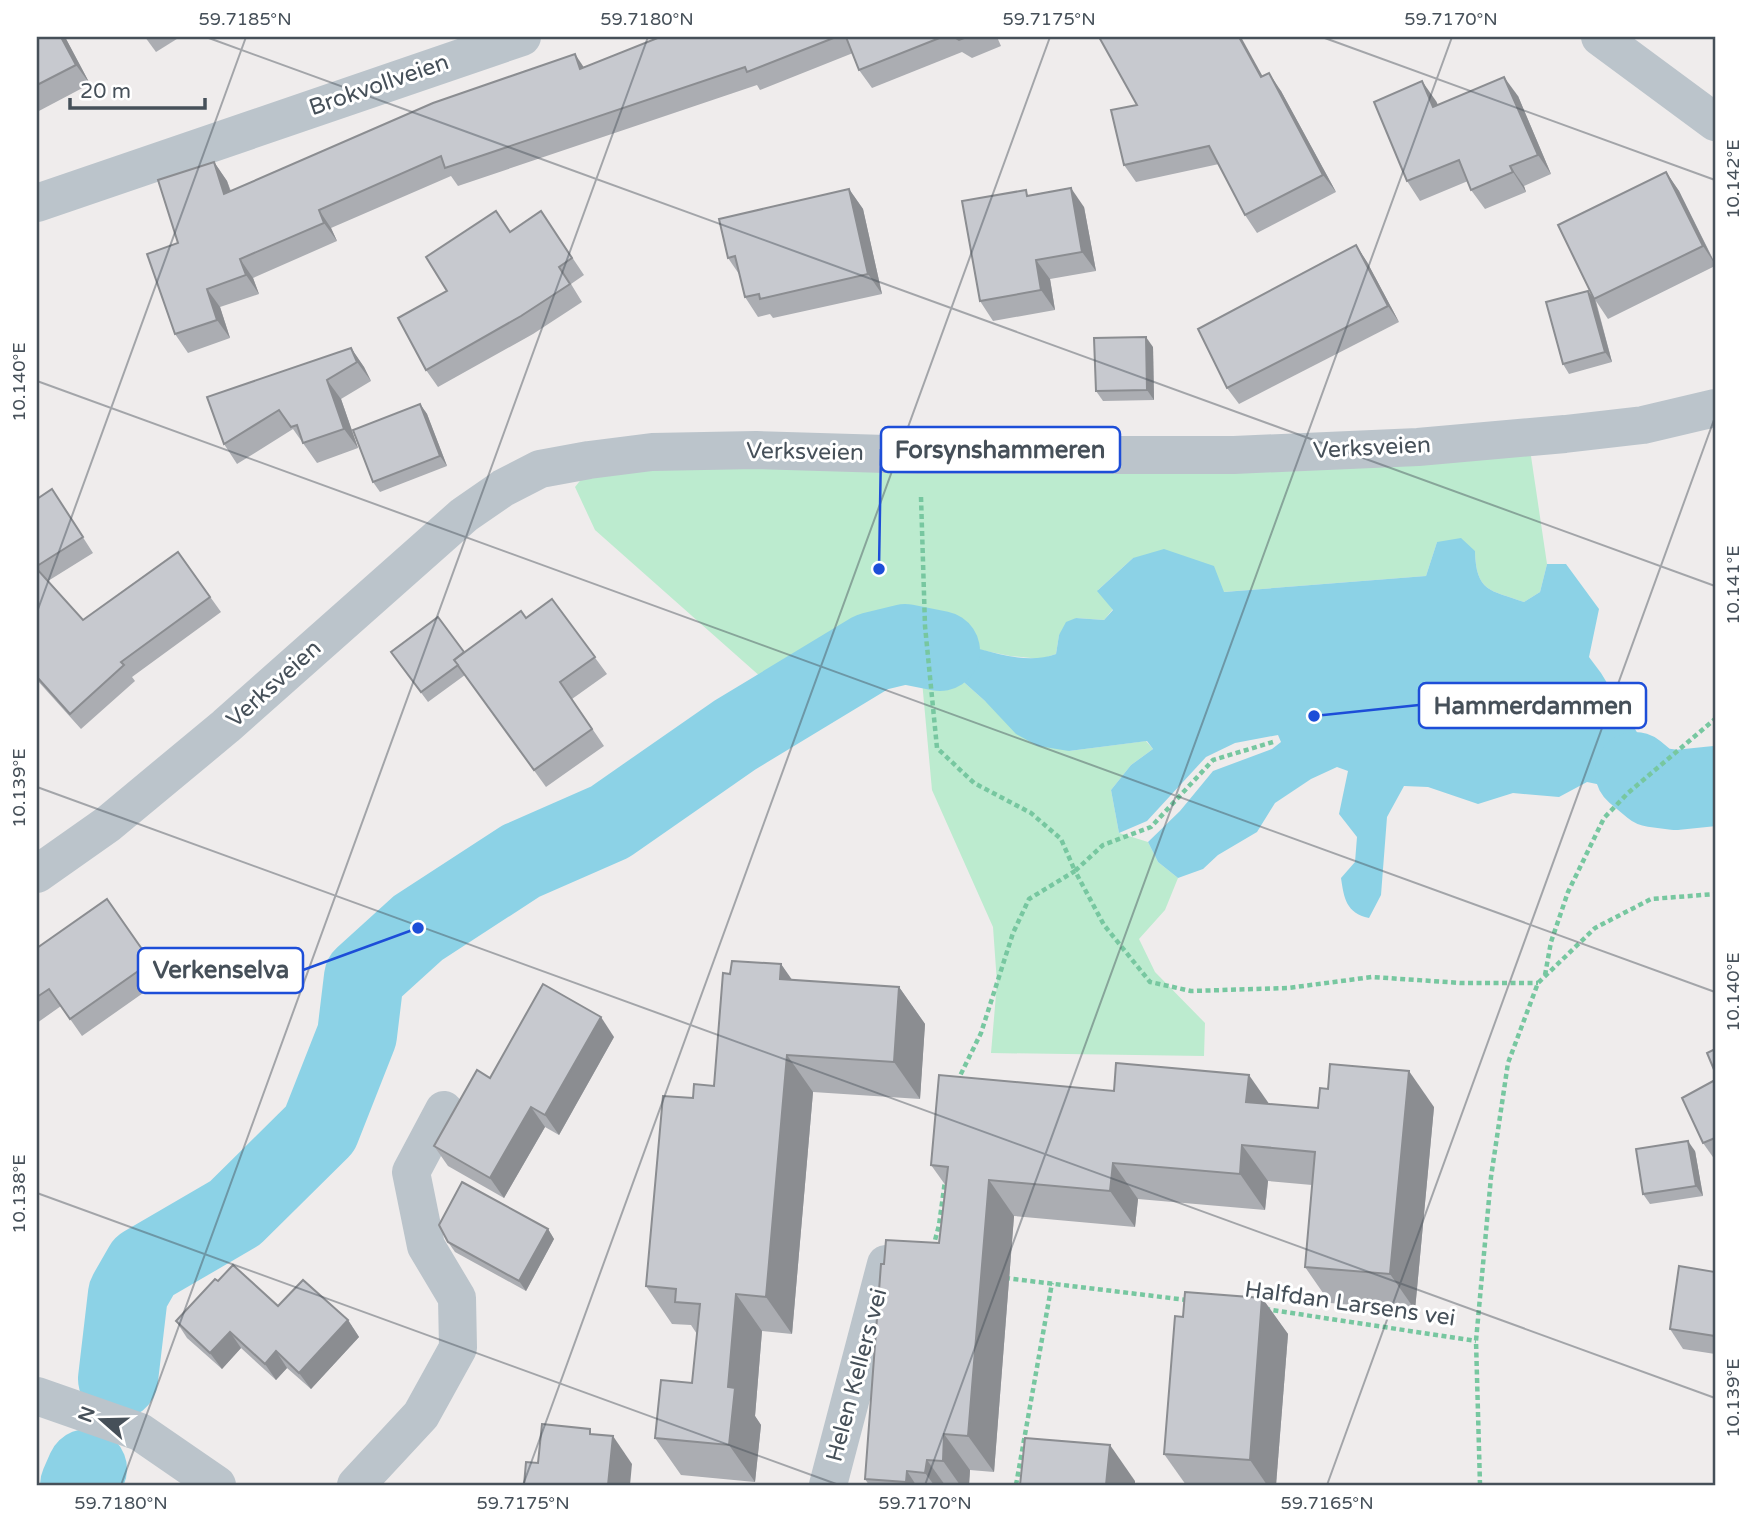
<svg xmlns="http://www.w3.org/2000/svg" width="1752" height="1522" viewBox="0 0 1752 1522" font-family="'Varela Round',sans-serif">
	<rect width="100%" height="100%" fill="#efecec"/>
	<g fill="#bcebcf">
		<path d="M1528,436L1547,564L1540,592L1524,602C1490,590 1476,592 1475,551L1437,542L1426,576L1223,592L1133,558L1098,590L1113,609L1104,620L1076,618L1059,635L1056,654L1041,659L1010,656L942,642L940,651L905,644L872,652L789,702L595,530L575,487L595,462Z"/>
		<path d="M939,660L985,701L1069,751L1146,741L1153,749L1131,765L1111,790L1119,833L1148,842L1158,862L1178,878L1165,910L1139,939L1155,972L1205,1023L1204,1056L991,1053L997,983L993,927L932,790L921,670Z"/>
	</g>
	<path fill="#8cd2e6" d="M1461,538L1475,551C1476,592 1490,590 1524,602L1540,592L1547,564H1566L1599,609L1589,657L1601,673L1652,757L1616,788L1587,782L1559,797L1513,793L1478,804L1428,787L1404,786L1387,817L1381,895L1369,918C1346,913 1344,898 1341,878L1355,862L1357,837L1339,814L1348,771L1337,767L1311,779L1275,803L1257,832L1218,855L1203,869L1178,878L1158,862L1148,842L1180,811L1213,771L1272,749L1281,742L1278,735L1235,743L1206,757L1147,821L1119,833L1111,790L1131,765L1153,749L1147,741L1069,751L1038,746L1016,734L985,701L939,660L941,642C979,644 1019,668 1056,654L1059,635L1066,622L1076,618L1104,620L1113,610L1097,591L1133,558L1164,549L1214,566L1224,592L1426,576L1437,542Z"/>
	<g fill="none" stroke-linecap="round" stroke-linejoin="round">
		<g stroke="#8cd2e6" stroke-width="80">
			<path d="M1635,772L1653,787L1676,790L1715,786"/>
			<path d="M118,1379L128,1294L144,1266L235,1213L320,1129L357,1035L364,977L418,928L521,861L610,822L735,735L872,652L905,644L940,651"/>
			<path d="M80,1485L87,1469"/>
		</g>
		<g stroke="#77c7a0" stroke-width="4.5" stroke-dasharray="5 3.5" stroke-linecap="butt">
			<path d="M921,497L925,626L937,748L974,783L1031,813L1061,839L1075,871L1103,845L1151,827L1213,760L1273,742"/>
			<path d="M1545,975L1551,942L1568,892L1604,818L1628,793L1715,719"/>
			<path d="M957,1082L981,1033L1013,933L1029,899L1075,871L1104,925L1150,982L1191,991L1288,988L1372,977L1461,983H1538"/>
			<path d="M933,1248L939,1225L945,1181"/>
			<path d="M1005,1278L1187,1300"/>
			<path d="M1265,1309L1476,1341"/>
			<path d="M1016,1485L1052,1283"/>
			<path d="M1480,1485L1476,1341L1491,1177L1508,1063L1538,983L1595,928L1651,899L1715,894"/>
		</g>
		<g stroke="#bbc4cb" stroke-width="38">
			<path d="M1600,37L1715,122"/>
			<path d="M37,203L522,37"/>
			<path d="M37,874L108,824L226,726L464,515L503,488L540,469L589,460L652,452L756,450L919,455H1234L1418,447L1565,434L1643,425L1715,408"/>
			<path d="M37,1396L140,1432L217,1485"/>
			<path d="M356,1485L421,1415L458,1348L457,1298L426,1246L411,1172L444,1110"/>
			<path d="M828,1485L886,1264"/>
		</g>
	</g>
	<g fill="#abadb2">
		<path d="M37,37H65L90,84L37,112Z"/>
		<path d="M145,37H180L156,52Z"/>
		<path d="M660,37H997L1001,46L972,58L962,52L872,88L859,70L853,53L760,90L757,85L458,186L451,176L331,228L337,241L253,278L259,294L220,307L230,338L188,353L175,334L178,243L214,162L227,181L231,191L584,67Z"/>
		<path d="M1263,76L1281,91L1336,192L1257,233L1245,215L1219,164L1136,182L1124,165L1137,105Z"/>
		<path d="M1518,96L1551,174L1524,186L1526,192L1485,209L1471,190L1468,181L1420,201L1407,181L1436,101L1438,105Z"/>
		<path d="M1666,172L1679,191L1715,263V266L1608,319L1596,301L1612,362L1569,374L1563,364L1588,291L1594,298Z"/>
		<path d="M849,189L863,209L882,294L773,318L770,314L758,317L745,297L739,274L728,258Z"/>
		<path d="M1030,195L1084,207L1096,271L1050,279L1055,310L993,321L980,301Z"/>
		<path d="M541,211L584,275L571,284L582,302L533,334L438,387L426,370L447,291L510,232Z"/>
		<path d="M1356,245L1367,262L1399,322L1239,404L1227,388Z"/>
		<path d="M1153,347L1154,400L1103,401L1096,391Z"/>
		<path d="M351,348L364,367L371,381L341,399L358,448L317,463L293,429L237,464L224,444Z"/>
		<path d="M420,404L427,414L447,466L380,492L373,482Z"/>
		<path d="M52,489L93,553L48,581L83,620L178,552L221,612L132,677L135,681L81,729L37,680V499Z"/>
		<path d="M552,599L607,674L572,699L604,746L546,787L465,675L428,702L391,652H464L526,618Z"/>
		<path d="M107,899L163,979L82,1036L61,1006L37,1023V948Z"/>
		<path d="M781,964L791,980L899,987L925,1024L920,1099L813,1092L792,1334L762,1331L755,1416L761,1425L755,1482L681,1475L655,1438L692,1383L697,1334L691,1325L672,1324L646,1286L693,1098L714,1086L730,974Z"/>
		<path d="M614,1037L559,1135L545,1127L504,1198L448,1166L434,1146L490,1078Z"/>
		<path d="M1715,1080V1160L1703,1143Z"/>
		<path d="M1270,1104L1318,1108L1434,1107L1415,1310L1330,1303L1305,1267L1312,1185L1268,1181L1265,1210L1138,1199L1135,1227L1014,1216L994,1472L970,1470L969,1485H869L865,1479L884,1264L939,1243L946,1186L931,1165Z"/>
		<path d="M1695,1151L1703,1196L1650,1204L1643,1194Z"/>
		<path d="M548,1229L554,1239L526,1291L455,1252L448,1242Z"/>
		<path d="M1715,1272V1354L1683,1349L1670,1329Z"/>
		<path d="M218,1281L278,1306L348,1320L359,1337L311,1389L287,1368L276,1380L241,1348L222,1369L187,1338L176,1321Z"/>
		<path d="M1262,1298L1288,1334L1276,1485H1186L1164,1454L1183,1317Z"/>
	</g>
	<g fill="#8b8d91">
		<path d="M61,37H65L90,84L76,65Z"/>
		<path d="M1239,37H1241L1273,95L1261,77Z"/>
		<path d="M575,54L587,72L580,69Z"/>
		<path d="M1269,73L1281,91L1336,192L1323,175Z"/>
		<path d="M1504,77L1518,96L1551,174L1538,155Z"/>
		<path d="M1422,81L1436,101L1447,126L1433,107Z"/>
		<path d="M214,162L227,181L237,212L224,194Z"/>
		<path d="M1510,166L1524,186L1526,192L1513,172Z"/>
		<path d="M1666,172L1679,191L1715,264L1703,246Z"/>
		<path d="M1071,188L1084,207L1096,271L1082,252Z"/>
		<path d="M849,189L863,209L882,294L868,274Z"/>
		<path d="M319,210L331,228L337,241L324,223Z"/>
		<path d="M1356,245L1367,262L1399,322L1388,306Z"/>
		<path d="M240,259L253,278L259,294L246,275Z"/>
		<path d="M1036,260L1050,279L1055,310L1041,290Z"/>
		<path d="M207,289L220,307L230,338L217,320Z"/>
		<path d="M1588,291L1595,300L1612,362L1605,352Z"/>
		<path d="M1146,337L1153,347L1154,400L1147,390Z"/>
		<path d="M351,348L364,367L371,381L357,362Z"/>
		<path d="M327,380L341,399L358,448L344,429Z"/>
		<path d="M420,404L427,414L447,466L440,456Z"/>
		<path d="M781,964L807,1001L780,979Z"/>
		<path d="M899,987L925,1024L920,1099L894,1062Z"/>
		<path d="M601,1017L614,1037L559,1135L545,1115Z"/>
		<path d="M787,1055L813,1092L792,1334L766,1297Z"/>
		<path d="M1409,1071L1434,1107L1415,1310L1390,1274Z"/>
		<path d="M1249,1075L1274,1111L1246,1102Z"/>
		<path d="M531,1107L545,1127L504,1198L490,1178Z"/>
		<path d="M1688,1141L1695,1151L1703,1196L1696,1186Z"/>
		<path d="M1242,1145L1268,1181L1265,1210L1240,1174Z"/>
		<path d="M1113,1163L1138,1199L1135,1227L1110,1191Z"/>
		<path d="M989,1180L1014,1216L994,1472L968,1436Z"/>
		<path d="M548,1229L554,1239L526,1291L519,1281Z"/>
		<path d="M736,1294L762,1331L755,1416L761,1425L755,1482L729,1445L728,1387Z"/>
		<path d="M1262,1298L1288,1334L1276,1485H1267L1250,1460Z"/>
		<path d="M348,1320L359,1337L311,1389L299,1373Z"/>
		<path d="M230,1332L241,1348L222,1369L210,1353Z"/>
		<path d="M276,1351L287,1368L276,1380L265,1364Z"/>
		<path d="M944,1434L970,1470L969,1485H960L943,1461Z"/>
		<path d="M613,1436L632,1464L630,1485H608Z"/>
		<path d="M1110,1445L1135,1481V1485H1106Z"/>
		<path d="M927,1460L945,1485H934L925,1473Z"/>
		<path d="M907,1471L916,1485H908L906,1482Z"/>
	</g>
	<g fill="#c7c9cf" stroke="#8b8d91" stroke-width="2">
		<path d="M37,37H61L76,65L37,85Z"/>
		<path d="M660,37H836L747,72L745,67L445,168L441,156L319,210L324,223L240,259L246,275L207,289L217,320L175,334L147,254L178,243L158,180L214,162L224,194L433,103L575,54L580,69Z"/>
		<path d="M846,37H942L859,70Z"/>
		<path d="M954,37H967L959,40Z"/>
		<path d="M1099,37H1239L1261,77L1269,73L1323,175L1245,215L1209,146L1124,165L1111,110L1137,105Z"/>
		<path d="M1504,77L1538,155L1510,166L1513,172L1471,190L1459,160L1407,181L1374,102L1422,81L1433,107Z"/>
		<path d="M1666,172L1703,246L1594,299L1558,225Z"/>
		<path d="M1071,188L1082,252L1036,260L1041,290L980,301L962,201L1026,190L1027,196Z"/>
		<path d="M849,189L868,274L760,299L759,294L745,297L735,256L728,258L719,219Z"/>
		<path d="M496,211L510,232L541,211L572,258L559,267L570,284L521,316L426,370L398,318L447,291L426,257Z"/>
		<path d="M1356,245L1388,306L1227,388L1198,329Z"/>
		<path d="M1588,291L1605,352L1563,364L1546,302Z"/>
		<path d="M1146,337L1147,390L1096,391L1094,338Z"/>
		<path d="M351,348L357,362L327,380L344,429L303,443L297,425L291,427L279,410L224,444L207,397Z"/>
		<path d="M420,404L440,456L373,482L353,430Z"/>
		<path d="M52,489L83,537L37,566V499Z"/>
		<path d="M178,552L210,597L121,662L124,665L70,714L37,677V569L83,620Z"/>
		<path d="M552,599L595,657L560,682L592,729L534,770L454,660L521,611L526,618Z"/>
		<path d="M438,617L464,652L454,660L458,665L421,692L391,652Z"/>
		<path d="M107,899L151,962L70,1019L49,989L37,997V948Z"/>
		<path d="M732,961L781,964L780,979L899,987L894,1062L787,1055L766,1297L736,1294L728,1387L735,1388L729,1445L655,1438L661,1380L692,1383L700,1304L675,1302L676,1289L646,1286L663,1096L693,1098L694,1084L714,1086L723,973L730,974Z"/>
		<path d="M543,984L601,1017L545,1115L531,1107L490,1178L434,1146L477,1070L490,1078Z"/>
		<path d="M1715,1049V1072L1707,1053Z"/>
		<path d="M1116,1063L1249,1075L1246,1102L1318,1108L1320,1088L1328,1089L1330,1064L1409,1071L1390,1274L1305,1267L1315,1152L1242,1145L1240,1174L1113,1163L1110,1191L989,1180L968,1436L944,1434L943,1461L927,1460L925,1473L907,1471L906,1482L865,1479L881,1264H884L886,1240L939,1243L948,1167L931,1165L939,1075L1114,1091Z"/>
		<path d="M1715,1080V1138L1703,1143L1682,1098Z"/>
		<path d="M1688,1141L1696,1186L1643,1194L1636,1149Z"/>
		<path d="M462,1182L548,1229L519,1281L448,1242L439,1225Z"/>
		<path d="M233,1265L278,1306L303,1280L348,1320L299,1373L276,1351L265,1364L230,1332L210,1353L176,1321L215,1279L218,1281Z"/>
		<path d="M1679,1266L1715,1272V1336L1670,1329Z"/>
		<path d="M1185,1292L1262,1298L1250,1460L1164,1454L1175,1316L1183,1317Z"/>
		<path d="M542,1424L590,1429V1434L613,1436L608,1485H524L526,1462L538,1463Z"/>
		<path d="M1025,1438L1110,1445L1106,1485H1020Z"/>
	</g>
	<path fill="none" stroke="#465059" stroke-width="2" stroke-opacity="0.45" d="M206,37L1715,586M1322,37L1715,180M37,381L1715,992M37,612L246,37M37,787L1715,1398M37,1193L839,1485M121,1485L648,37M523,1485L1050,37M925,1485L1452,37M1327,1485L1715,417"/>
	<g text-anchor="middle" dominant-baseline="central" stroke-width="6" stroke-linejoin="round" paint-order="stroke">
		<g font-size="23" fill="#465059" stroke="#fff">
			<text transform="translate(379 85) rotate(-19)">Brokvollveien</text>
			<text transform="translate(1372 448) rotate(-3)">Verksveien</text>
			<text transform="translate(805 452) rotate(1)">Verksveien</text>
			<text transform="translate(274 684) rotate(-42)">Verksveien</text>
			<text transform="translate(1350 1304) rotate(8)">Halfdan Larsens vei</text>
			<text transform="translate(857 1375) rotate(-75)">Helen Kellers vei</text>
		</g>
	</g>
	<path fill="none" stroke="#1d4ed8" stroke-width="2.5" d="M879 569L881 449M1314 716L1419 705M418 928L303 970"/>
	<g fill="#1d4ed8" stroke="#fff" stroke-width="2.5">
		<circle cx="879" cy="569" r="7"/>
		<circle cx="1314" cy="716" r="7"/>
		<circle cx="418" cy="928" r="7"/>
	</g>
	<g fill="#fff" stroke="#1d4ed8" stroke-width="2.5">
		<rect x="881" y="427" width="239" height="45" rx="7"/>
		<rect x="1419" y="683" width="227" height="45" rx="7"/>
		<rect x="138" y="948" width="165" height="45" rx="7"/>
	</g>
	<g font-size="24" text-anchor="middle" font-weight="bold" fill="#465059">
		<text x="1000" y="458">Forsynshammeren</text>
		<text x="1533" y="714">Hammerdammen</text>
		<text x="221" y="978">Verkenselva</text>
	</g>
	<rect width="1752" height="1522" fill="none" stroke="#ffffff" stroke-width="77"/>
	<g transform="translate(102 1420) rotate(290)" stroke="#ffffff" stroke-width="5" paint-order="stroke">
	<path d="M0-5L12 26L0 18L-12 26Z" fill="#465059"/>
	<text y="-10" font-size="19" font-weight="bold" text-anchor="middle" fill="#465059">N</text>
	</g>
	<path d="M70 98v10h135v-10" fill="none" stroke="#465059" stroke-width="3.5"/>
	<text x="80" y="98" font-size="21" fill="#465059" stroke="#ffffff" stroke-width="5" paint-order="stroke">20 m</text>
	<rect x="38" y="38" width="1676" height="1446" fill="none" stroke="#465059" stroke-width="2.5"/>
	<g font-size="18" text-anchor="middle" fill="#465059">
		<text x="245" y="25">59.7185°N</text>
		<text x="647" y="25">59.7180°N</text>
		<text x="1049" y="25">59.7175°N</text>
		<text x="1451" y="25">59.7170°N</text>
		<text transform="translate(1733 179) rotate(-90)" y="6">10.142°E</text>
		<text transform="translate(19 382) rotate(-90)" y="6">10.140°E</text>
		<text transform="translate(1733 585) rotate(-90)" y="6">10.141°E</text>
		<text transform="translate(19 788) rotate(-90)" y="6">10.139°E</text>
		<text transform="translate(1733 992) rotate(-90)" y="6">10.140°E</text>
		<text transform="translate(19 1194) rotate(-90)" y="6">10.138°E</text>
		<text transform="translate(1733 1398) rotate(-90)" y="6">10.139°E</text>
		<text x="121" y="1509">59.7180°N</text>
		<text x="523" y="1509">59.7175°N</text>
		<text x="925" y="1509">59.7170°N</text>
		<text x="1327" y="1509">59.7165°N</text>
	</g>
</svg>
